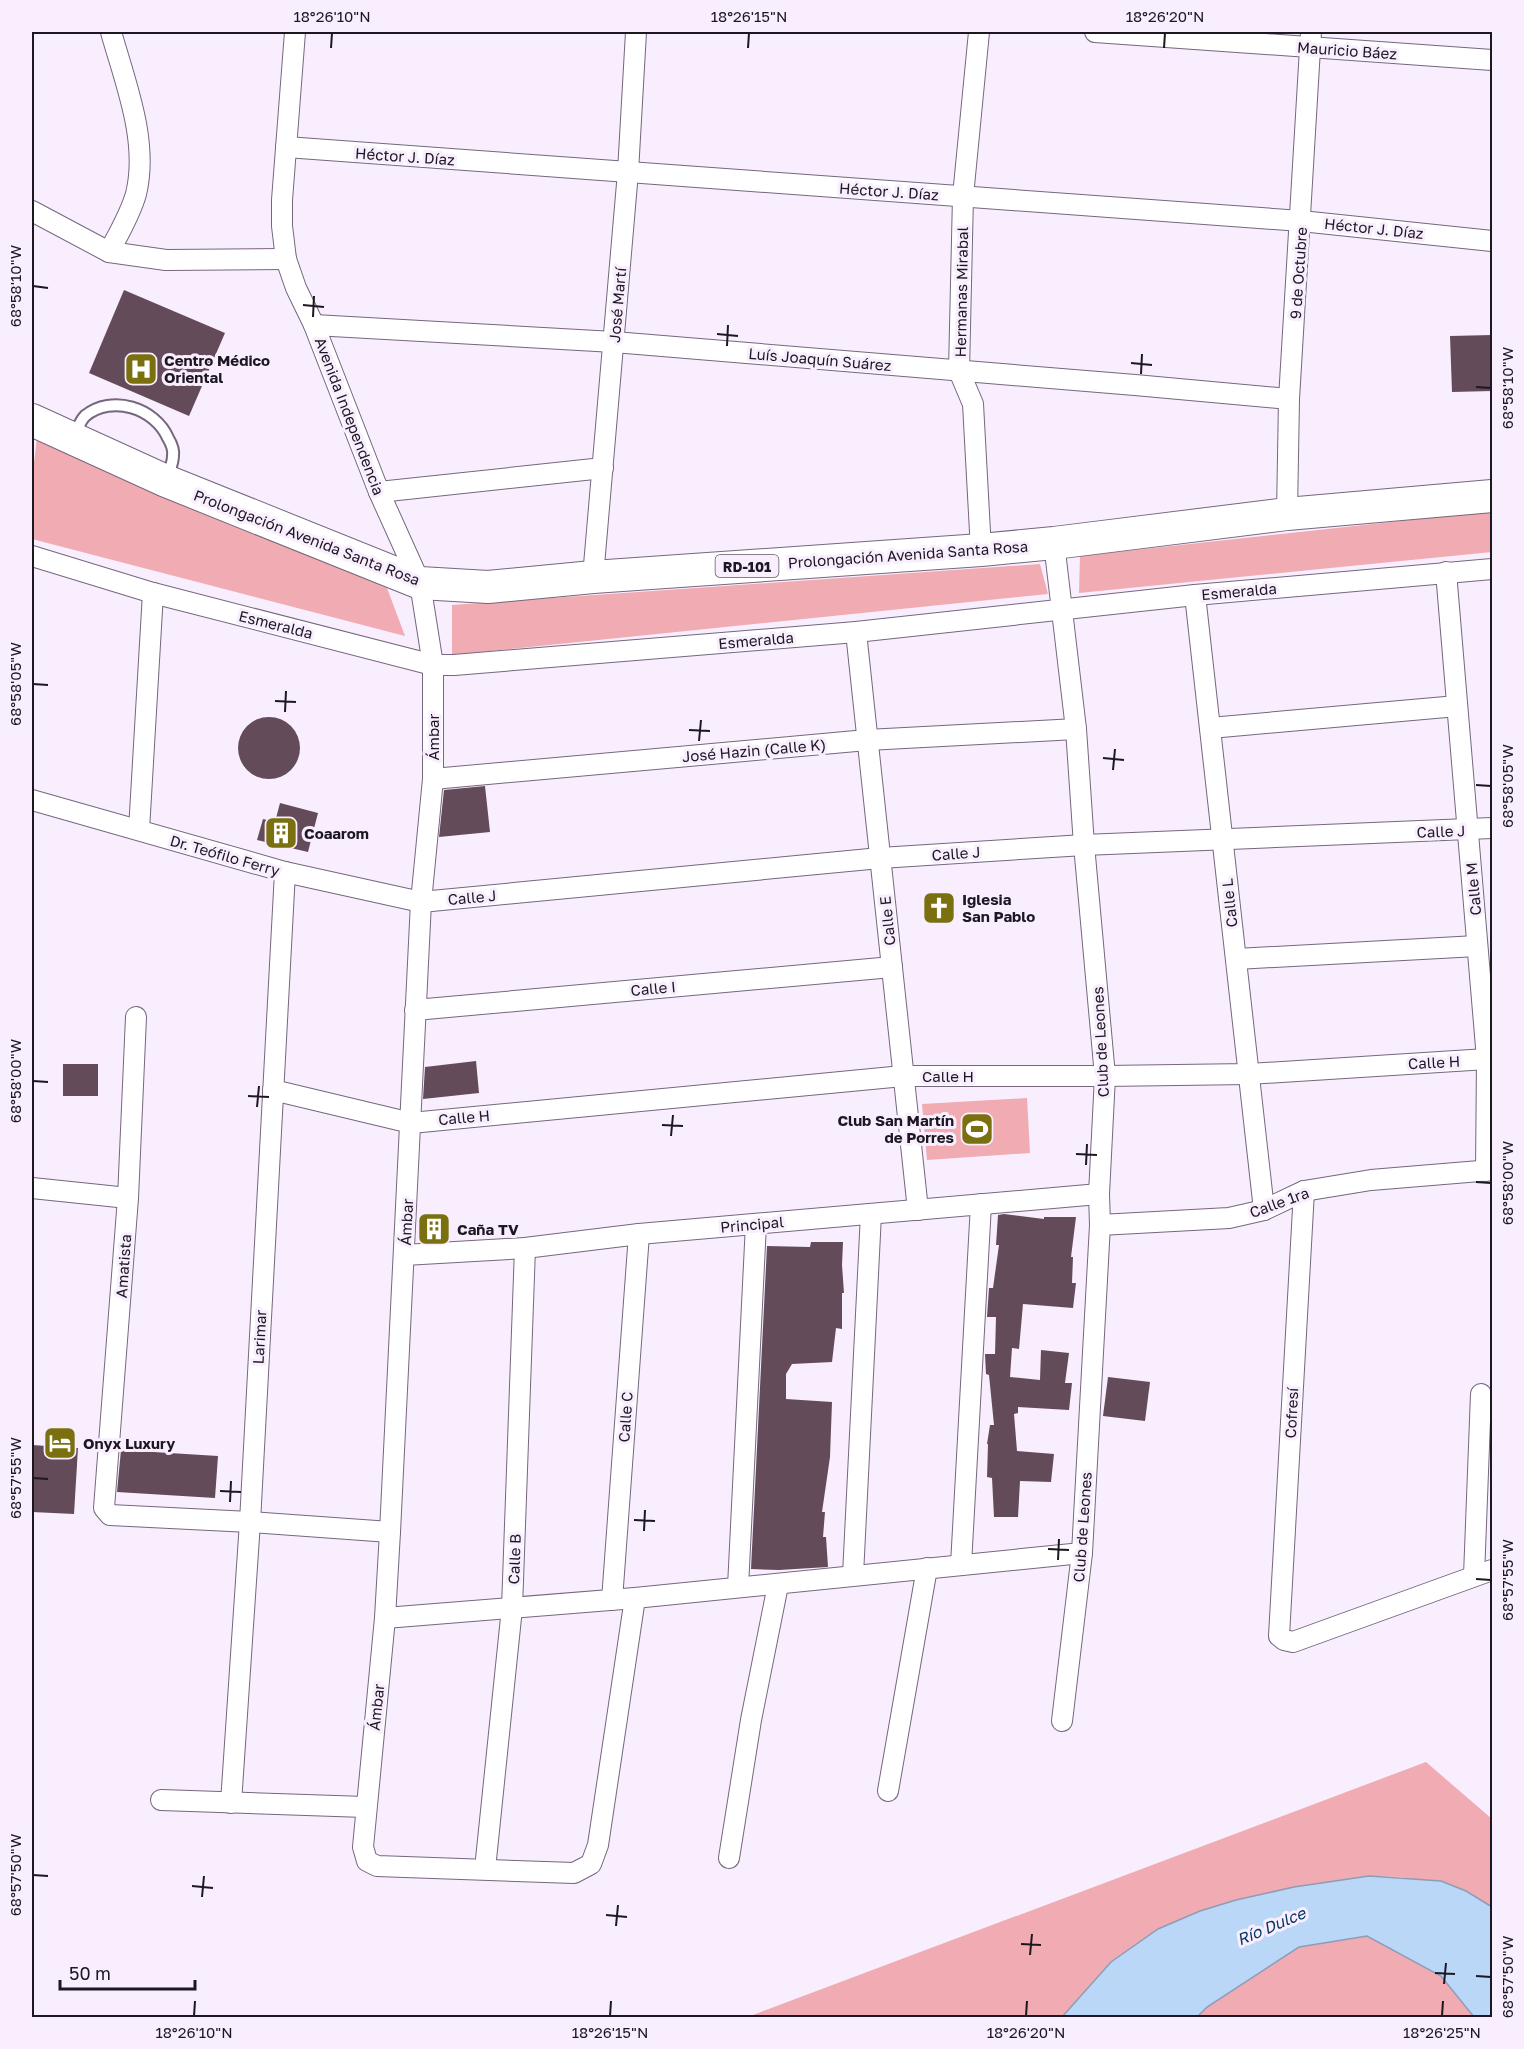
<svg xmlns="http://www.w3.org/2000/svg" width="1524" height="2049" viewBox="0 0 1524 2049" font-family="'Golos Text',sans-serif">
	<rect width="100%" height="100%" fill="#f8eefe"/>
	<g fill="#f1abb2">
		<path d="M37,437L387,588L405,636L32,539V480Z"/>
		<path d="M1492,511V552L1079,593L1080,556Z"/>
		<path d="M1040,564L1048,594L452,655V605Z"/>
		<path d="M1027,1098L1030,1153L927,1160L922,1104Z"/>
		<path d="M1426,1762L1492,1819V1907L1466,1891L1401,1877L1369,1876L1294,1887L1236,1900L1200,1911L1158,1929L1111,1962L1062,2017L745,2018Z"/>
		<path d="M1367,1936L1441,1976L1474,2017L1197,2018L1207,2007L1299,1947Z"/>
	</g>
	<path fill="#bbd7f7" stroke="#8c9db7" stroke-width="1.5" d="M1369,1876L1441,1881L1466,1891L1492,1907V2017H1474L1441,1976L1367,1936L1299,1947L1207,2007L1197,2017H1062L1111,1962L1158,1929L1200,1911L1236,1900L1294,1887Z"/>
	<g fill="#644b5a">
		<path d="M124,290L225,333L189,416L89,373Z"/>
		<path d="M1492,335V391L1452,392L1450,336Z"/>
		<circle cx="269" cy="748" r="31"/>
		<path d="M485,786L490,832L439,837L444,790Z"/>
		<path d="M280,803L318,813L308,852L257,840L263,819L275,822Z"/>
		<path d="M476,1061L479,1093L423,1099L425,1067Z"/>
		<rect x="63" y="1064" width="35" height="32"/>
		<path d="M1004,1214L1044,1219V1217H1076L1071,1257H1073L1072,1283H1076L1073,1308L1023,1304L1019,1349L1012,1348L1010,1377L1040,1380L1041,1350L1069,1353L1065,1383H1072L1069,1410L1018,1407V1413L1014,1414L1017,1451L1054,1454L1051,1482L1020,1481L1018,1517H994L992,1478L987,1477L988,1444H987L990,1425H994L989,1375L986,1374L985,1354H995L996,1317H987L989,1288H993L999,1245H996L998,1215Z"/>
		<rect x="420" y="1220" width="27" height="17"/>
		<path d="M811,1242H843L842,1265L844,1293H842V1329L836,1328L832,1362L792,1364L786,1374V1399L832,1402L830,1457L822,1512H825L823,1537H826L828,1567L779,1570L751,1569L767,1246L810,1247Z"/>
		<path d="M1108,1377L1150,1382L1145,1421L1103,1416Z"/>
		<path d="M32,1445L78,1448L74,1514L32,1512Z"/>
		<path d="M121,1450L218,1456L215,1498L117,1492Z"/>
	</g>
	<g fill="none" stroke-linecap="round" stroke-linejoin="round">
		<g stroke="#75677e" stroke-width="14">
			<path id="lane" d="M75,437C77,430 80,421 85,416C112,394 155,408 168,438C171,443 174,450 173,456C173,463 169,472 167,479"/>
		</g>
		<g stroke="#75677e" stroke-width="22">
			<g id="street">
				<path d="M295,32L282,200V226L286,259L296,288L314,325L379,492L420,583L433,665V779L421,902L390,1532L385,1618L363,1847L367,1861L377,1866L574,1873L591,1864L598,1845L635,1598"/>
				<path d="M979,32L963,196L959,371L973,404L981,550"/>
				<path d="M1095,32L1492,60"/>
				<path d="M286,147L1301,221L1492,241"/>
				<path d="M32,211L109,252L166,260L286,259"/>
				<path d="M109,252C119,233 130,215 136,194C149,141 125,82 111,32"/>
				<path d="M314,325L614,342L1135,385L1289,399"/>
				<path d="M379,492L603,468"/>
				<path d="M1287,514L1289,399L1311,32"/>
				<path d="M1054,543L1076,729L1084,845L1105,1076L1099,1194L1100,1225L1082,1553L1062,1721"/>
				<path d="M32,556L153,593L433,665H454L856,632L1195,595L1492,569"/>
				<path d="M1446,572L1487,1059L1486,1171"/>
				<path d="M593,577L628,172L636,32"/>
				<path d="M1195,595L1264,1210"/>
				<path d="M856,632L918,1210"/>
				<path d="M1210,728L1457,706"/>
				<path d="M433,779L867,740L1076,729"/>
				<path d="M32,800L285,872L421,902L880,858L1084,845L1492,828"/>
				<path d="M139,830L153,593"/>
				<path d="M1236,959L1477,946"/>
				<path d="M415,1010L892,967"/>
				<path d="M136,1017L128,1198L104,1508L110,1515L250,1522L390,1532"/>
				<path d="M273,1090L411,1123L903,1076H1105L1249,1074L1487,1059"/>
				<path d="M32,1188L128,1198"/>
				<path d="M1304,1191L1279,1636L1284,1640L1293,1642L1492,1570"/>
				<path d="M1100,1225L1229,1218L1264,1210L1304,1191L1371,1180L1492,1170"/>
				<path d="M404,1255L525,1248L639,1234L1099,1194"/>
				<path d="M961,1565L981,1204"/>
				<path d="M853,1575L871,1214"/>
				<path d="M1474,1576L1481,1394"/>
				<path d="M738,1587L756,1224"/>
				<path d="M612,1600L639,1234"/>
				<path d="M385,1618L635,1598L1082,1553"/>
				<path d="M888,1791L927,1568"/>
				<path d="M161,1800L365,1807"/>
				<path d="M231,1803L250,1522L285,872"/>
				<path d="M729,1858L751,1720L778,1585"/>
				<path d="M485,1869L512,1608L525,1248"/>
			</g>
		</g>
		<g stroke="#75677e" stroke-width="34">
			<path id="primary" d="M32,420L166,481L420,583L488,587L593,577L981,550L1054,543L1287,514L1492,496"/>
		</g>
		<use href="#lane" stroke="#fff" stroke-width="10"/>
		<use href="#street" stroke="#fff" stroke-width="20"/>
		<use href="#primary" stroke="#fff" stroke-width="32"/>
	</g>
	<path fill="none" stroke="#1d1721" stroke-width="2" d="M331,48L332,33M748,48L749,33M1164,48L1165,33M33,286L48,288M303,305L324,307M313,317L314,296M717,334L738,336M727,346L728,325M1131,363L1152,365M1141,374L1142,354M1476,387L1491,388M33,684L48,685M275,701L296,702M285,712L286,691M689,730L710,731M699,741L701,720M1103,758L1124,760M1113,770L1115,749M1476,785L1491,786M33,1081L48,1082M248,1096L269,1097M257,1107L259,1086M662,1125L683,1126M671,1136L673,1115M1076,1154L1097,1155M1086,1165L1087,1144M1476,1182L1491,1183M33,1478L48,1479M220,1491L241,1492M230,1502L231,1481M634,1520L655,1521M644,1531L645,1510M1048,1549L1069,1550M1058,1560L1059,1539M1476,1579L1491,1580M33,1875L48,1876M192,1886L213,1888M202,1897L204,1876M606,1915L627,1917M616,1926L618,1905M1021,1944L1041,1945M1030,1955L1032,1934M1435,1973L1455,1974M1476,1976L1491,1977M1444,1984L1446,1963M194,2016L195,2001M610,2016L611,2001M1026,2016L1027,2001M1442,2016L1443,2001"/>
	<defs>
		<g id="hospital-square" transform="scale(1.725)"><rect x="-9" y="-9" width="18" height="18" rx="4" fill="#7a7010" stroke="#f8eefe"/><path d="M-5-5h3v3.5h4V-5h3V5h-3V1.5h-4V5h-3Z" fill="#fff"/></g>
		<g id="building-square" transform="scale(1.725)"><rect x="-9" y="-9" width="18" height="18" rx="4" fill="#7a7010" stroke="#f8eefe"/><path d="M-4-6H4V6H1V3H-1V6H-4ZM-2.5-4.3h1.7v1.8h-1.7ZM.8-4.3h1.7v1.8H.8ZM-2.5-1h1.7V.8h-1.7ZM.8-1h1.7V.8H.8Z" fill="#fff"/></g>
		<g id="church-square" transform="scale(1.725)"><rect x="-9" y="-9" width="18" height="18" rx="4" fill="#7a7010" stroke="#f8eefe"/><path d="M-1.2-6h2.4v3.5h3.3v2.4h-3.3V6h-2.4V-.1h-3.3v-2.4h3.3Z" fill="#fff"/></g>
		<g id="stadium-square" transform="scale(1.725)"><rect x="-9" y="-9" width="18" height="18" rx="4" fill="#7a7010" stroke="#f8eefe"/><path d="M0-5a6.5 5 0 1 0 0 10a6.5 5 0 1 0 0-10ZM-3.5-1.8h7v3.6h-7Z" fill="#fff"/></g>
		<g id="hotel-square" transform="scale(1.725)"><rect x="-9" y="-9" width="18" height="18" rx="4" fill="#7a7010" stroke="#f8eefe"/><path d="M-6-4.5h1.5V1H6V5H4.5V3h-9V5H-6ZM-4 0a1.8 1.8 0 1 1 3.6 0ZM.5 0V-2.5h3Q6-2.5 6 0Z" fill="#fff"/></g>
	</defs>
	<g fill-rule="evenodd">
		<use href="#hospital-square" x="141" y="369"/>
		<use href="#building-square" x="281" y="833"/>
		<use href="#church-square" x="939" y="908"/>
		<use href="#stadium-square" x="977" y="1129"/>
		<use href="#building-square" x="434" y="1229"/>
		<use href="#hotel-square" x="60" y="1443"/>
	</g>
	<g text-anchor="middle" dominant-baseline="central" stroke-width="6" stroke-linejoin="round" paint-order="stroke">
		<rect fill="#f8eefe" stroke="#5f5863" stroke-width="1.5" x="715.5" y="555" width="63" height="22" rx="4.5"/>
		<g font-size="14" font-weight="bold" fill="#1d1721">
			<text x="747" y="566">RD-101</text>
		</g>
		<g font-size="15" fill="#1d1721" stroke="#f8eefe">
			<text transform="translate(1347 50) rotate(4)">Mauricio Báez</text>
			<text transform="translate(405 156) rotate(4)">Héctor J. Díaz</text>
			<text transform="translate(889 191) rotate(4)">Héctor J. Díaz</text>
			<text transform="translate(1374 228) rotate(6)">Héctor J. Díaz</text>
			<text transform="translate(1298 273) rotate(-86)">9 de Octubre</text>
			<text transform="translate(961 292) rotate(-89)">Hermanas Mirabal</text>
			<text transform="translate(617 305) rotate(-85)">José Martí</text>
			<text transform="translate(820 359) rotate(5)">Luís Joaquín Suárez</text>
			<text transform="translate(350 416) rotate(69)">Avenida Independencia</text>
			<text transform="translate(307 537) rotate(21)">Prolongación Avenida Santa Rosa</text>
			<text transform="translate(908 554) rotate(-4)">Prolongación Avenida Santa Rosa</text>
			<text transform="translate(1239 591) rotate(-5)">Esmeralda</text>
			<text transform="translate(276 624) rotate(14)">Esmeralda</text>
			<text transform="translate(756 640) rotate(-5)">Esmeralda</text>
			<text transform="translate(433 737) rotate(-90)">Ámbar</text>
			<text transform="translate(754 750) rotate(-5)">José Hazin (Calle K)</text>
			<text transform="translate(1441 831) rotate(-2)">Calle J</text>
			<text transform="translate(956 853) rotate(-4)">Calle J</text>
			<text transform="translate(225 855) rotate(16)">Dr. Teófilo Ferry</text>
			<text transform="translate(1473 889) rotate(-95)">Calle M</text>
			<text transform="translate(472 897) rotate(-5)">Calle J</text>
			<text transform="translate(1229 903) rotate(-96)">Calle L</text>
			<text transform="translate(887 921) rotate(-96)">Calle E</text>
			<text transform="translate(653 988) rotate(-5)">Calle I</text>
			<text transform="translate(1100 1042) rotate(-93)">Club de Leones</text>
			<text transform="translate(1434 1062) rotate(-3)">Calle H</text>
			<text x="948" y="1076">Calle H</text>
			<text transform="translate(464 1117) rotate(-5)">Calle H</text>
			<text transform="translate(1279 1202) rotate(-20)">Calle 1ra</text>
			<text transform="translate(406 1222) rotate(-87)">Ámbar</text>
			<text transform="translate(752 1224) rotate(-5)">Principal</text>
			<text transform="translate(123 1266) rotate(-86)">Amatista</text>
			<text transform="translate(259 1337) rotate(-87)">Larimar</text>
			<text transform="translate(1291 1413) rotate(-87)">Cofresí</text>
			<text transform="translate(625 1417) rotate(-86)">Calle C</text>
			<text transform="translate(1082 1527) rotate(-86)">Club de Leones</text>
			<text transform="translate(514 1559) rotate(-88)">Calle B</text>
			<text transform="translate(376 1707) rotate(-84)">Ámbar</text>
		</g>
		<g font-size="15" font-weight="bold" fill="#1d1721" stroke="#f8eefe" text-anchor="start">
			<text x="164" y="360">Centro Médico<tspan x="164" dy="17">Oriental</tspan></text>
			<text x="304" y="833">Coaarom</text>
			<text x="962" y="899">Iglesia<tspan x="962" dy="17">San Pablo</tspan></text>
			<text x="954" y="1120" text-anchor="end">Club San Martín<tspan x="954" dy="17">de Porres</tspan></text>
			<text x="457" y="1229">Caña TV</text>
			<text x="83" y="1443">Onyx Luxury</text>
		</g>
		<g font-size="16" font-style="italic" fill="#053866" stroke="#f8eefe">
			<text transform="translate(1271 1926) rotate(-23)">Río Dulce</text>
		</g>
	</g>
	<rect width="1524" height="2049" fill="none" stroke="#f8eefe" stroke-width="66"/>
	<path d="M60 1980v9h135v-9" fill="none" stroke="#1d1721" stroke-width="3"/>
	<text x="69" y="1980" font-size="18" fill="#1d1721" stroke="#f8eefe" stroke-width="4.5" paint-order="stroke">50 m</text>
	<rect x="33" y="33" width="1458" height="1983" fill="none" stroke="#1d1721" stroke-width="2"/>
	<g font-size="15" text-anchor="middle" fill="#1d1721">
		<text x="332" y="22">18°26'10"N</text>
		<text x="749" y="22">18°26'15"N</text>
		<text x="1165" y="22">18°26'20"N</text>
		<text transform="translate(16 286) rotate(-90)" y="5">68°58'10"W</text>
		<text transform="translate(1508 388) rotate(-90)" y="5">68°58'10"W</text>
		<text transform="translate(16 684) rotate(-90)" y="5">68°58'05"W</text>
		<text transform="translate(1508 786) rotate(-90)" y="5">68°58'05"W</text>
		<text transform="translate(16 1081) rotate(-90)" y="5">68°58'00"W</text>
		<text transform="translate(1508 1183) rotate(-90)" y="5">68°58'00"W</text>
		<text transform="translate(16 1478) rotate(-90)" y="5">68°57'55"W</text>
		<text transform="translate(1508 1580) rotate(-90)" y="5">68°57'55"W</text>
		<text transform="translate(16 1875) rotate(-90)" y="5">68°57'50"W</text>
		<text transform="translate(1508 1977) rotate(-90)" y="5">68°57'50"W</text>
		<text x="194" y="2038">18°26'10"N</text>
		<text x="610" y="2038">18°26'15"N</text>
		<text x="1026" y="2038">18°26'20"N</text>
		<text x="1442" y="2038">18°26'25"N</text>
	</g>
</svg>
